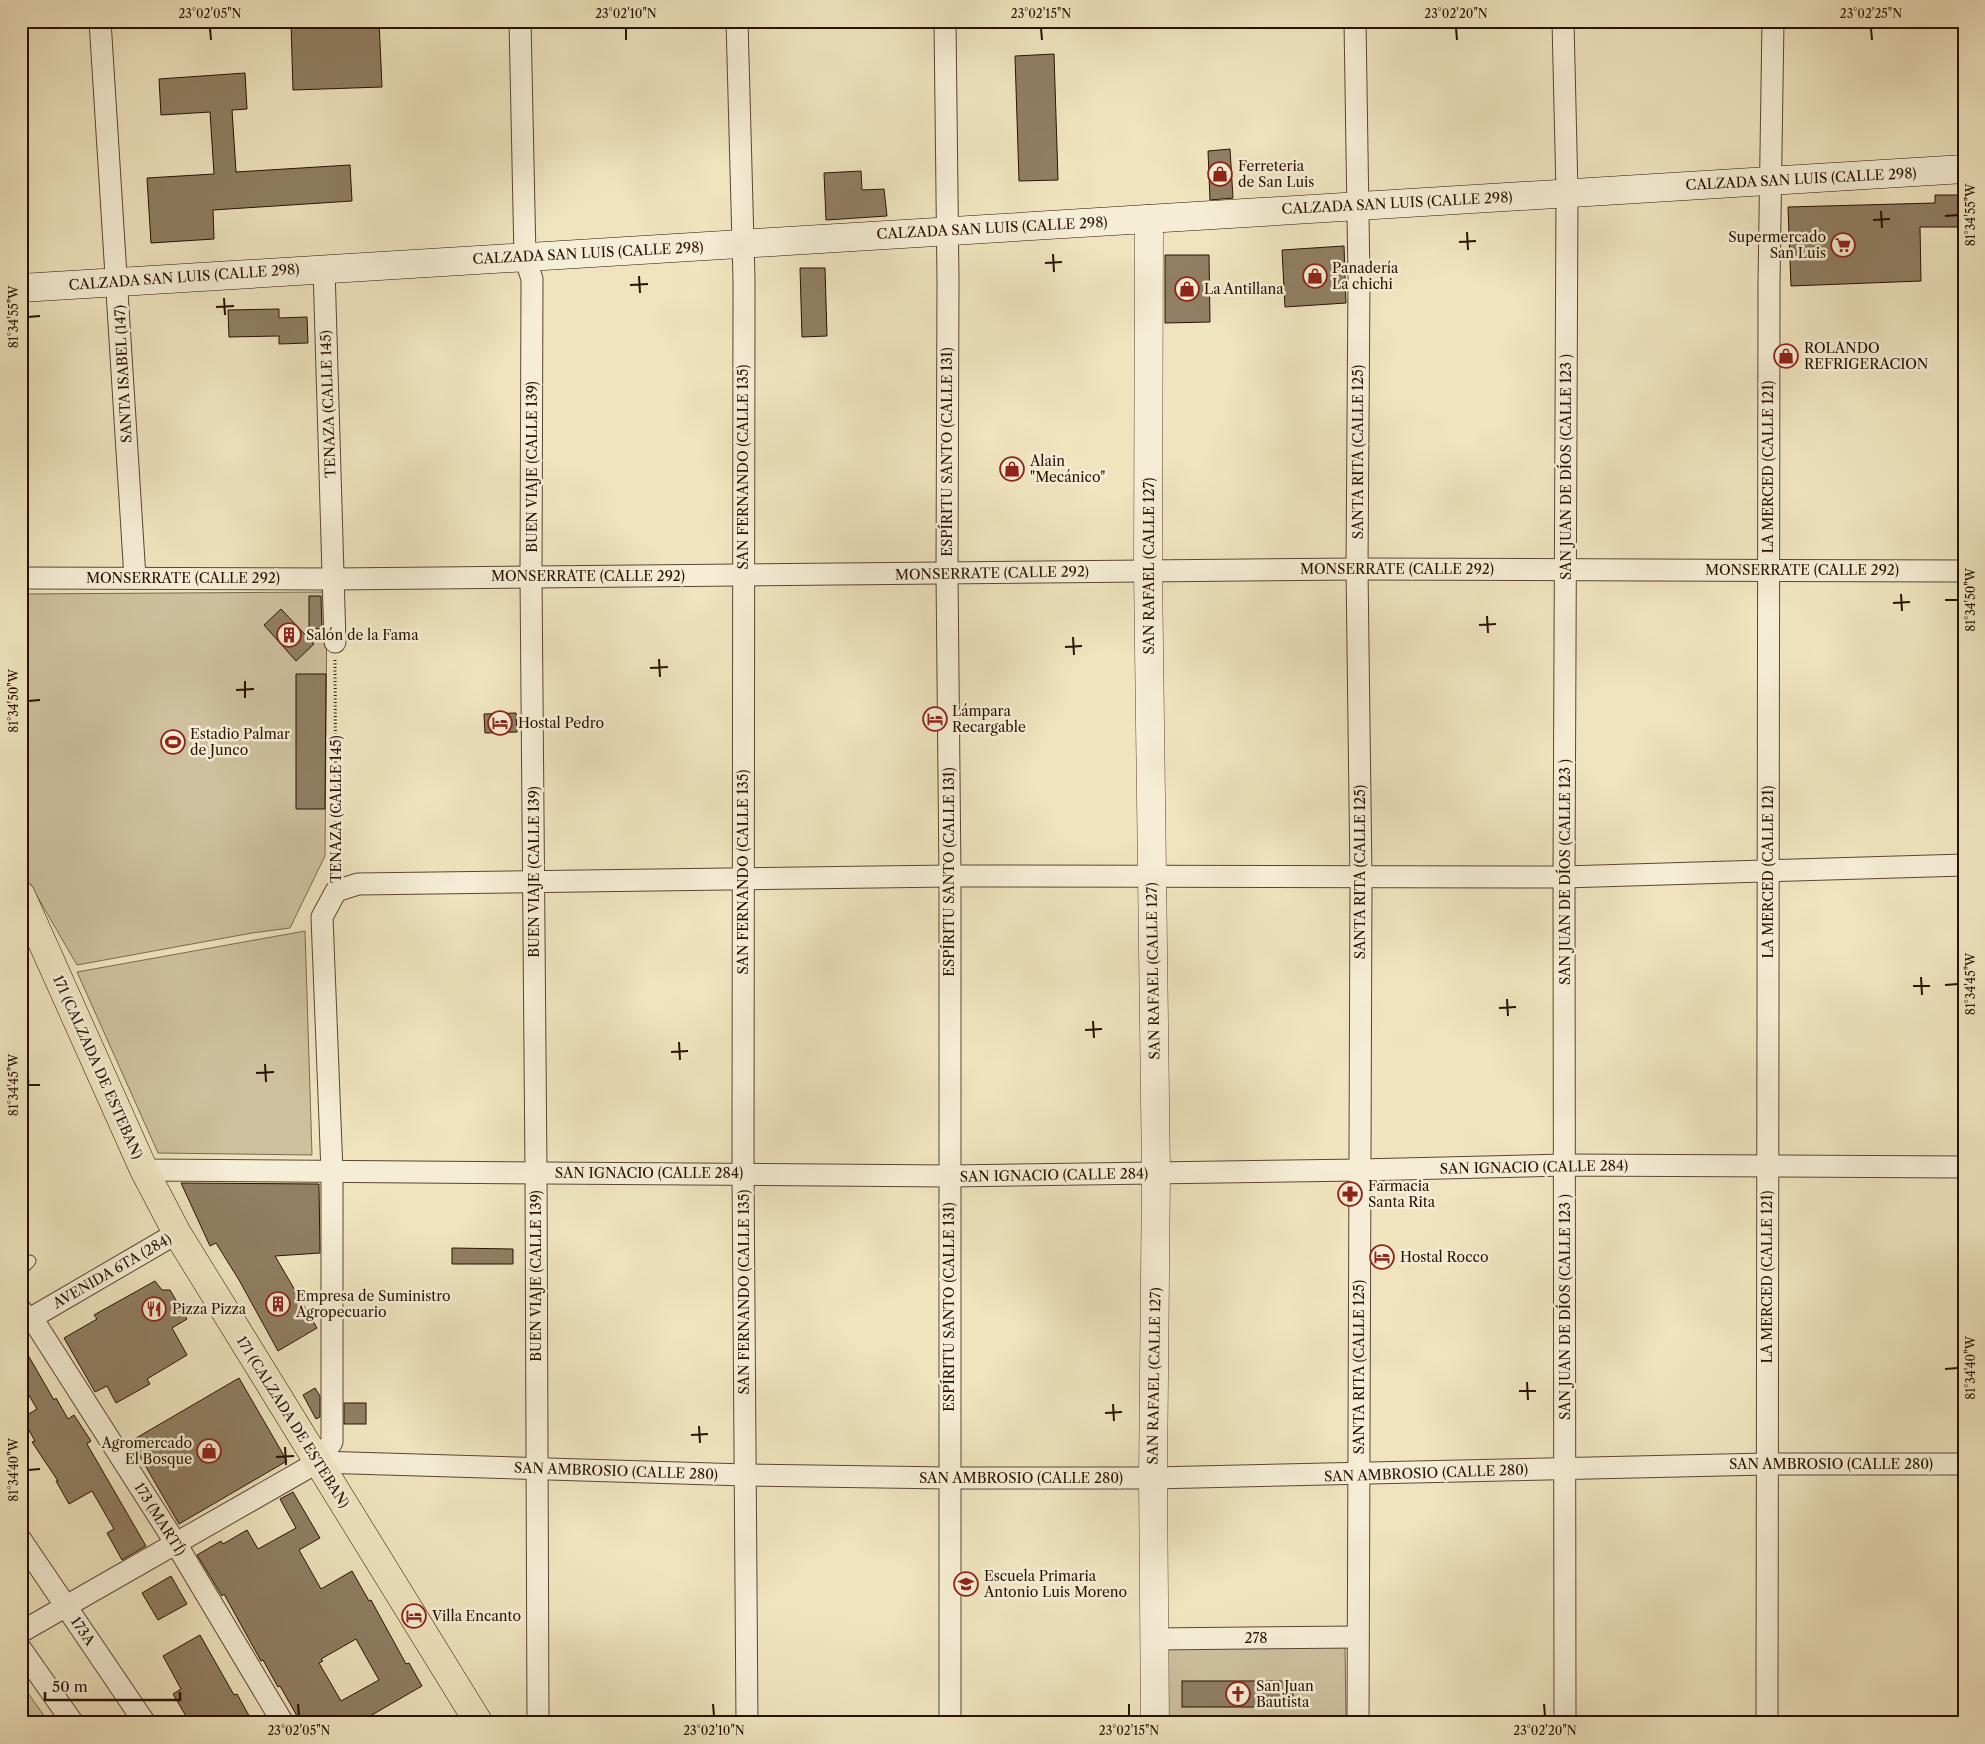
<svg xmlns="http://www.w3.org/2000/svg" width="1985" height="1744" viewBox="0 0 1985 1744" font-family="'Libre Caslon Text',serif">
	<rect width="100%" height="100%" fill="#efe4be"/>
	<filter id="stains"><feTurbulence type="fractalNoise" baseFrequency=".004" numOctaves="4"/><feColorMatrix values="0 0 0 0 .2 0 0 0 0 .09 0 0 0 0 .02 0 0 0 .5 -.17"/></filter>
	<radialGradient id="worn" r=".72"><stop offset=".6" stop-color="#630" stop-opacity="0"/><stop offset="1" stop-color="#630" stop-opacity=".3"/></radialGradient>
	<g fill="#cec09e" stroke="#7c6850">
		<path d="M327,592L325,856L290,928L252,933L77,965L37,896L21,876V594Z"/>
		<path d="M305,931L312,1155L158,1153L77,972Z"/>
		<path d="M24,1030L29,1083H21V1031Z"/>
		<path d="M1345,1646L1346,1723H1167L1166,1648Z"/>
		<path d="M28,1693L49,1723H28Z"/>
	</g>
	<g fill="#907f64" stroke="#2a1102" fill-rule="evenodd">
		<path d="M327,21H379L382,87L293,90L291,23Z"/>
		<path d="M1054,54L1058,180L1019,181L1015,56Z"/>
		<path d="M245,73L247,109L232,110L236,172L350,165L352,201L213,210L214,239L151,243L147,178L214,174L210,112L161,115L159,79Z"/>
		<path d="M1230,149L1233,198L1210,200L1208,151Z"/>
		<path d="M861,171L862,190L884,189L887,216L826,220L824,173Z"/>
		<path d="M1935,195H1964V227H1920L1921,281L1791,286L1788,207L1935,203Z"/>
		<path d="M1344,246L1346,303L1285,307L1282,250Z"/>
		<path d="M1165,255H1209L1210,322L1165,323Z"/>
		<path d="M800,268H825L827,336L802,337Z"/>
		<path d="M279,309V318L307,317L308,343L279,344V336L229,337L228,310Z"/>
		<path d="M309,596H321L322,629L309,628Z"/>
		<path d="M281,609L314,644L296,661L264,625Z"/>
		<path d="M296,674H326L325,809H296Z"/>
		<path d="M516,713L517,732L485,733L484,714Z"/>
		<path d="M181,1183L319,1184L320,1253L275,1256L317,1328L278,1351L239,1280L216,1243L210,1246Z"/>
		<path d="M452,1248L513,1249V1264H452Z"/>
		<path d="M155,1281L162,1290H170L187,1319L172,1328L187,1355L147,1379L150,1384L116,1403L107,1386L95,1392L64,1338L97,1319L94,1315Z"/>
		<path d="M21,1343L54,1400L56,1398L68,1419L74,1415L91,1441L87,1444L146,1546L122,1560L107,1533L114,1529L92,1491L69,1504L56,1481H58L32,1442L35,1441L22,1418L37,1409L21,1382Z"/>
		<path d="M239,1378L287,1461L179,1524L131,1441Z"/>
		<path d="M315,1388L320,1396V1417L316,1419L303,1395Z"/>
		<rect x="344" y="1403" width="22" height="21"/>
		<path d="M293,1492L320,1538L299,1550L321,1589L352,1571L369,1601L371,1600L406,1664L409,1663L422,1686L358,1723H301L280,1686L278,1687L263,1660L261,1661L224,1594L222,1596L197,1555L221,1541L223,1544L247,1530L258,1549L296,1528L280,1499ZM356,1639L379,1680L341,1701L319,1663L323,1661L321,1659Z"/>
		<path d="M171,1576L187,1604L158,1620L142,1593Z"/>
		<path d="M200,1635L234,1695L237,1694L253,1723H190L173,1694L181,1689L163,1656Z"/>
		<rect x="1182" y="1681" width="111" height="26"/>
	</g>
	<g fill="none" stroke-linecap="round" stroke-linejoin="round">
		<g stroke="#5b4631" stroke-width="13">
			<g id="service">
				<path d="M21,1270L30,1261"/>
				<path d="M21,1301L32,1318"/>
			</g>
		</g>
		<g stroke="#5b4631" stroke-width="23">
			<g id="minor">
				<path d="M100,21L135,578"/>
				<path d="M520,21L525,257L532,279L531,576L536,1172L538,1723"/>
				<path d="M737,21L744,279L743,1173L747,1723"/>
				<path d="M945,21L948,280L947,574L950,876V1723"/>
				<path d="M1355,21L1359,280L1357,569L1361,878L1358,1723"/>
				<path d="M1563,21L1567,193L1564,877L1565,1723"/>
				<path d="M324,268L335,642"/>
				<path d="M21,578L334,579L1357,569L1964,571"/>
				<path d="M144,1170L950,1176L1360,1170L1565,1165L1964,1167"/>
				<path d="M32,1318L175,1542L283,1723"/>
				<path d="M21,1324L177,1233"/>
				<path d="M318,1462L745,1475L948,1478H1153L1767,1464H1964"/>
				<path d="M21,1540L145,1723"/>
				<path d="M21,1632L318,1462L332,1442V1172L322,917L336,891L358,884L950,876L1564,877L1964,865"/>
				<path d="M1155,1639L1358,1637"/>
				<path d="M21,1649L73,1723"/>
				<path d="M1767,1723L1769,283L1773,21"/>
			</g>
		</g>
		<g stroke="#5b4631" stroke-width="29">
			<path id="tertiary" d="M1149,219L1148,571L1156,1174L1153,1478L1155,1723"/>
		</g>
		<g stroke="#2a1102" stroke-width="29">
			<path id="secondary" d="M21,288L1964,169"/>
		</g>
		<g stroke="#2a1102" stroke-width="29">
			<path id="primary" d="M21,895L144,1170L177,1233L479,1723"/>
		</g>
		<g stroke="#2a1102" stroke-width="3" stroke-dasharray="1 2.5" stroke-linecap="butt">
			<path d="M335,660L336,872"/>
			<path d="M25,1690L29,1723"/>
		</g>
		<use href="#service" stroke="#f5edd5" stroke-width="11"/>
		<use href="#minor" stroke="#f5edd5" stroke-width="21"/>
		<use href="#tertiary" stroke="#f5edd5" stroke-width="28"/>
		<use href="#secondary" stroke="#f5edd5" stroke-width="28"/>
		<use href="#primary" stroke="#efe4be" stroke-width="28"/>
	</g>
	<path fill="none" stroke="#2a1102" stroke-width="2" d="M210,28L211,40M626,28V40M1041,28L1042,40M1456,28L1457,40M1871,28L1872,40M1881,211L1882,228M1945,216L1958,215M1873,220L1890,219M1467,232L1468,250M1459,242L1476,241M1053,254L1054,272M1045,263L1062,262M639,276L640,293M630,285L648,284M224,298L225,315M216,307L234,306M28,317L40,316M1901,594L1902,611M1945,600H1958M1893,603L1910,602M1487,616L1488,633M1479,625L1496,624M1073,637L1074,655M1065,647L1082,646M659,659L660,677M650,668L668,667M245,681V698M236,690L254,689M28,701L40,700M1921,977L1922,995M1945,985L1958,984M1913,986H1930M1507,999L1508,1016M1499,1008L1516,1007M1093,1021L1094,1038M1085,1030L1102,1029M679,1042L680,1060M671,1052L688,1051M265,1064L266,1082M256,1073L274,1072M28,1085H40M1945,1369L1958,1368M1527,1382L1528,1400M1519,1391H1536M1113,1404L1114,1421M1105,1413L1122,1412M699,1426L700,1443M691,1435L708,1434M285,1447L286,1465M276,1457L294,1456M28,1470L40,1469M298,1704L299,1716M713,1704L714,1716M1129,1704V1716M1544,1704L1545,1716"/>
	<defs>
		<g id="shop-ring" transform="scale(1.25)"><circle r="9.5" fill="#f5edd5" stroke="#8f2418" stroke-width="1.5"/><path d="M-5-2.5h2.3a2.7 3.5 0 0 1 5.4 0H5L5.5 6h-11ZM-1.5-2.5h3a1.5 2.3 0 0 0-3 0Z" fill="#8f2418"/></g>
		<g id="supermarket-ring" transform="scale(1.25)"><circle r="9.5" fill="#f5edd5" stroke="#8f2418" stroke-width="1.5"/><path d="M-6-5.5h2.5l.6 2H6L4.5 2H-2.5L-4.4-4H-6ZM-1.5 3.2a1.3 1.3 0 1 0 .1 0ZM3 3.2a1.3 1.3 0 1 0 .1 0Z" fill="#8f2418"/></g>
		<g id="building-ring" transform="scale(1.25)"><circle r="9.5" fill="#f5edd5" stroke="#8f2418" stroke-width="1.5"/><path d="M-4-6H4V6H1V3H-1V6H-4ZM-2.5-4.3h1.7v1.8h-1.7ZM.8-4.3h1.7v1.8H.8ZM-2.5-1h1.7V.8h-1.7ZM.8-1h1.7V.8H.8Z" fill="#8f2418"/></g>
		<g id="hotel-ring" transform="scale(1.25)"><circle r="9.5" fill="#f5edd5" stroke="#8f2418" stroke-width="1.5"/><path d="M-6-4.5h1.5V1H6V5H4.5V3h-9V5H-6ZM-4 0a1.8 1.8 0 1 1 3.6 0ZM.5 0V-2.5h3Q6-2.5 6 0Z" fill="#8f2418"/></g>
		<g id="stadium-ring" transform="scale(1.25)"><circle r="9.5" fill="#f5edd5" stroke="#8f2418" stroke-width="1.5"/><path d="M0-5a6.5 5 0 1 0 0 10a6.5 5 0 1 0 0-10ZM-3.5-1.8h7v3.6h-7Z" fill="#8f2418"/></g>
		<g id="pharmacy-ring" transform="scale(1.25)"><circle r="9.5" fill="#f5edd5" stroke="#8f2418" stroke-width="1.5"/><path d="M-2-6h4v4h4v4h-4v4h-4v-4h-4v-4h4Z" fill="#8f2418"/></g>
		<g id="restaurant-ring" transform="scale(1.25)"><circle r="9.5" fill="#f5edd5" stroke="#8f2418" stroke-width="1.5"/><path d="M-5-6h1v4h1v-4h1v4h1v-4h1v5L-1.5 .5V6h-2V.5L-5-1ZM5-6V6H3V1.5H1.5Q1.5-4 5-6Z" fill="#8f2418"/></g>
		<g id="school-ring" transform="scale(1.25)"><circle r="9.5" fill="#f5edd5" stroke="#8f2418" stroke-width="1.5"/><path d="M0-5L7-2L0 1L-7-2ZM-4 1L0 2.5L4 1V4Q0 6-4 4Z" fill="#8f2418"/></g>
		<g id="church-ring" transform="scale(1.25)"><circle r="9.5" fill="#f5edd5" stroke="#8f2418" stroke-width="1.5"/><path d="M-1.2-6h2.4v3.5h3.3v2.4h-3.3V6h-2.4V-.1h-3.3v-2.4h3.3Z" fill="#8f2418"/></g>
	</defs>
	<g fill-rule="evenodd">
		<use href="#shop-ring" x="1220" y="174"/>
		<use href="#supermarket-ring" x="1843" y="245"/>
		<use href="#shop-ring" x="1315" y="276"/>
		<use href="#shop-ring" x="1187" y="289"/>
		<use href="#shop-ring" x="1786" y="356"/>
		<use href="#shop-ring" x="1012" y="469"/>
		<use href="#building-ring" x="289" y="635"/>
		<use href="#hotel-ring" x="935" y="719"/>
		<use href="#hotel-ring" x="500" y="723"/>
		<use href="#stadium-ring" x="173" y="742"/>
		<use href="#pharmacy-ring" x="1350" y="1194"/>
		<use href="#hotel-ring" x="1382" y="1257"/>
		<use href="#building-ring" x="278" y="1304"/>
		<use href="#restaurant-ring" x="154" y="1309"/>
		<use href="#shop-ring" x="209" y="1451"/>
		<use href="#school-ring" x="966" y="1584"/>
		<use href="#hotel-ring" x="414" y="1616"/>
		<use href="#church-ring" x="1238" y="1694"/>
	</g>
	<g text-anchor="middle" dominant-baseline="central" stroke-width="5" stroke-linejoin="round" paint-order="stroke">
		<g font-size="14" fill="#2a1102" stroke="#f5edd5" text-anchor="start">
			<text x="1238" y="166">Ferreteria<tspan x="1238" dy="16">de San Luis</tspan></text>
			<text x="1826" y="237" text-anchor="end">Supermercado<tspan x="1826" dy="16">San Luis</tspan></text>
			<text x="1332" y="268">Panadería<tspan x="1332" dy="16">La chichi</tspan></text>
			<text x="1204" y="289">La Antillana</text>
			<text x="1804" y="348">ROLANDO<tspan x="1804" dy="16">REFRIGERACION</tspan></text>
			<text x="1030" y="461">Alain<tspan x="1030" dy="16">"Mecánico"</tspan></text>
			<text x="306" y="635">Salón de la Fama</text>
			<text x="952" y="711">Lámpara<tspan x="952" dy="16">Recargable</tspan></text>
			<text x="518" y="723">Hostal Pedro</text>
			<text x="190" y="734">Estadio Palmar<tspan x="190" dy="16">de Junco</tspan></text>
			<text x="1368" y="1186">Farmacia<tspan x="1368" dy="16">Santa Rita</tspan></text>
			<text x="1400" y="1257">Hostal Rocco</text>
			<text x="296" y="1296">Empresa de Suministro<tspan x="296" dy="16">Agropecuario</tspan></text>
			<text x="172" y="1309">Pizza Pizza</text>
			<text x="192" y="1443" text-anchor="end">Agromercado<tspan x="192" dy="16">El Bosque</tspan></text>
			<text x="984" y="1576">Escuela Primaria<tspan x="984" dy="16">Antonio Luis Moreno</tspan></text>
			<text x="432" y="1616">Villa Encanto</text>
			<text x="1256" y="1686">San Juan<tspan x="1256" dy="16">Bautista</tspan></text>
		</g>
		<g font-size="14" fill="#2a1102" stroke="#f5edd5">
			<text transform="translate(1801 179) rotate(-3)">CALZADA SAN LUIS (CALLE 298)</text>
			<text transform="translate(1397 203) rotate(-3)">CALZADA SAN LUIS (CALLE 298)</text>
			<text transform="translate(992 228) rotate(-3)">CALZADA SAN LUIS (CALLE 298)</text>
			<text transform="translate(588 253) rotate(-3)">CALZADA SAN LUIS (CALLE 298)</text>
			<text transform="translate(184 277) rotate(-4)">CALZADA SAN LUIS (CALLE 298)</text>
			<text transform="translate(123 374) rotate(-93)">SANTA ISABEL (147)</text>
			<text transform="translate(328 404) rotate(-92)">TENAZA (CALLE 145)</text>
			<text transform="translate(947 452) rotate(-90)">ESPÍRITU SANTO (CALLE 131)</text>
			<text transform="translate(1358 452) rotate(-90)">SANTA RITA (CALLE 125)</text>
			<text transform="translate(532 467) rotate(-90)">BUEN VIAJE (CALLE 139)</text>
			<text transform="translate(743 467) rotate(-90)">SAN FERNANDO (CALLE 135)</text>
			<text transform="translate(1566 467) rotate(-90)">SAN JUAN DE DÍOS (CALLE 123 )</text>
			<text transform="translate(1768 467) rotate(-90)">LA MERCED (CALLE 121)</text>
			<text transform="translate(1149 566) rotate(-90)">SAN RAFAEL (CALLE 127)</text>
			<text x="1397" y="569">MONSERRATE (CALLE 292)</text>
			<text x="1802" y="570">MONSERRATE (CALLE 292)</text>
			<text transform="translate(992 573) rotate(-1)">MONSERRATE (CALLE 292)</text>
			<text x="588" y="576">MONSERRATE (CALLE 292)</text>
			<text x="183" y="578">MONSERRATE (CALLE 292)</text>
			<text transform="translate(336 809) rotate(-90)">TENAZA (CALLE 145)</text>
			<text transform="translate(534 872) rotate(-90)">BUEN VIAJE (CALLE 139)</text>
			<text transform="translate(743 872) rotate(-90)">SAN FERNANDO (CALLE 135)</text>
			<text transform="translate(949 872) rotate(-90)">ESPÍRITU SANTO (CALLE 131)</text>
			<text transform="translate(1360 872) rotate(-90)">SANTA RITA (CALLE 125)</text>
			<text transform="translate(1565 872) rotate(-90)">SAN JUAN DE DÍOS (CALLE 123 )</text>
			<text transform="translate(1768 872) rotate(-90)">LA MERCED (CALLE 121)</text>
			<text transform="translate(1153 971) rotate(-91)">SAN RAFAEL (CALLE 127)</text>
			<text transform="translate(98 1067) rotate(66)">171 (CALZADA DE ESTEBAN)</text>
			<text transform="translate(1534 1167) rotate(-1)">SAN IGNACIO (CALLE 284)</text>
			<text x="649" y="1173">SAN IGNACIO (CALLE 284)</text>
			<text transform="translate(1054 1175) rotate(-1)">SAN IGNACIO (CALLE 284)</text>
			<text transform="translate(112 1271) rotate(-30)">AVENIDA 6TA (284)</text>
			<text transform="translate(536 1276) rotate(-90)">BUEN VIAJE (CALLE 139)</text>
			<text transform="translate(1767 1277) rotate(-90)">LA MERCED (CALLE 121)</text>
			<text transform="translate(744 1292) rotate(-90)">SAN FERNANDO (CALLE 135)</text>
			<text transform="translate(949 1307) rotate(-90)">ESPÍRITU SANTO (CALLE 131)</text>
			<text transform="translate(1565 1307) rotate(-90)">SAN JUAN DE DÍOS (CALLE 123 )</text>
			<text transform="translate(1359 1367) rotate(-90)">SANTA RITA (CALLE 125)</text>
			<text transform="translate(1154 1376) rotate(-89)">SAN RAFAEL (CALLE 127)</text>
			<text transform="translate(293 1422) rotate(58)">171 (CALZADA DE ESTEBAN)</text>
			<text x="1831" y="1464">SAN AMBROSIO (CALLE 280)</text>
			<text transform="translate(616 1471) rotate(2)">SAN AMBROSIO (CALLE 280)</text>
			<text transform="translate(1426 1473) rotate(-2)">SAN AMBROSIO (CALLE 280)</text>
			<text x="1021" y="1478">SAN AMBROSIO (CALLE 280)</text>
			<text transform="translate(160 1519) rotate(58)">173 (MARTÍ)</text>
			<text transform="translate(83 1631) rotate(56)">173A</text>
			<text x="1256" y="1638">278</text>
		</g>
	</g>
	<rect width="1985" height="1744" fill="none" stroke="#efe4be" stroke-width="55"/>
	<path d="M45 1692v8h135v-8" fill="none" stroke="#2a1102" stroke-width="2.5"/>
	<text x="52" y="1692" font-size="15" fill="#2a1102" stroke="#f5edd5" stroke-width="4" paint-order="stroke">50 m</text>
	<rect x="28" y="28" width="1930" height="1688" fill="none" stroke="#2a1102" stroke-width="2"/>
	<g font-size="12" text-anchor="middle" fill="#2a1102">
		<text x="210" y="18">23°02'05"N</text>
		<text x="626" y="18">23°02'10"N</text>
		<text x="1041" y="18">23°02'15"N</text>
		<text x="1456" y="18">23°02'20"N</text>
		<text x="1871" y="18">23°02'25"N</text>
		<text transform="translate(1971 215) rotate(-90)" y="4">81°34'55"W</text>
		<text transform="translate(14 317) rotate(-90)" y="4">81°34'55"W</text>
		<text transform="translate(1971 600) rotate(-90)" y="4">81°34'50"W</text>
		<text transform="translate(14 701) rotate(-90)" y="4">81°34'50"W</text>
		<text transform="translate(1971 984) rotate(-90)" y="4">81°34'45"W</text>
		<text transform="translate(14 1085) rotate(-90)" y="4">81°34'45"W</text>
		<text transform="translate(1971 1368) rotate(-90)" y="4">81°34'40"W</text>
		<text transform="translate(14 1470) rotate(-90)" y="4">81°34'40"W</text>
		<text x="299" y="1735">23°02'05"N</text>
		<text x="714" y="1735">23°02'10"N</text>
		<text x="1129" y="1735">23°02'15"N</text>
		<text x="1545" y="1735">23°02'20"N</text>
	</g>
	<rect width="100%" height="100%" filter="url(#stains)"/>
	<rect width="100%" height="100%" fill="url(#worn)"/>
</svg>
